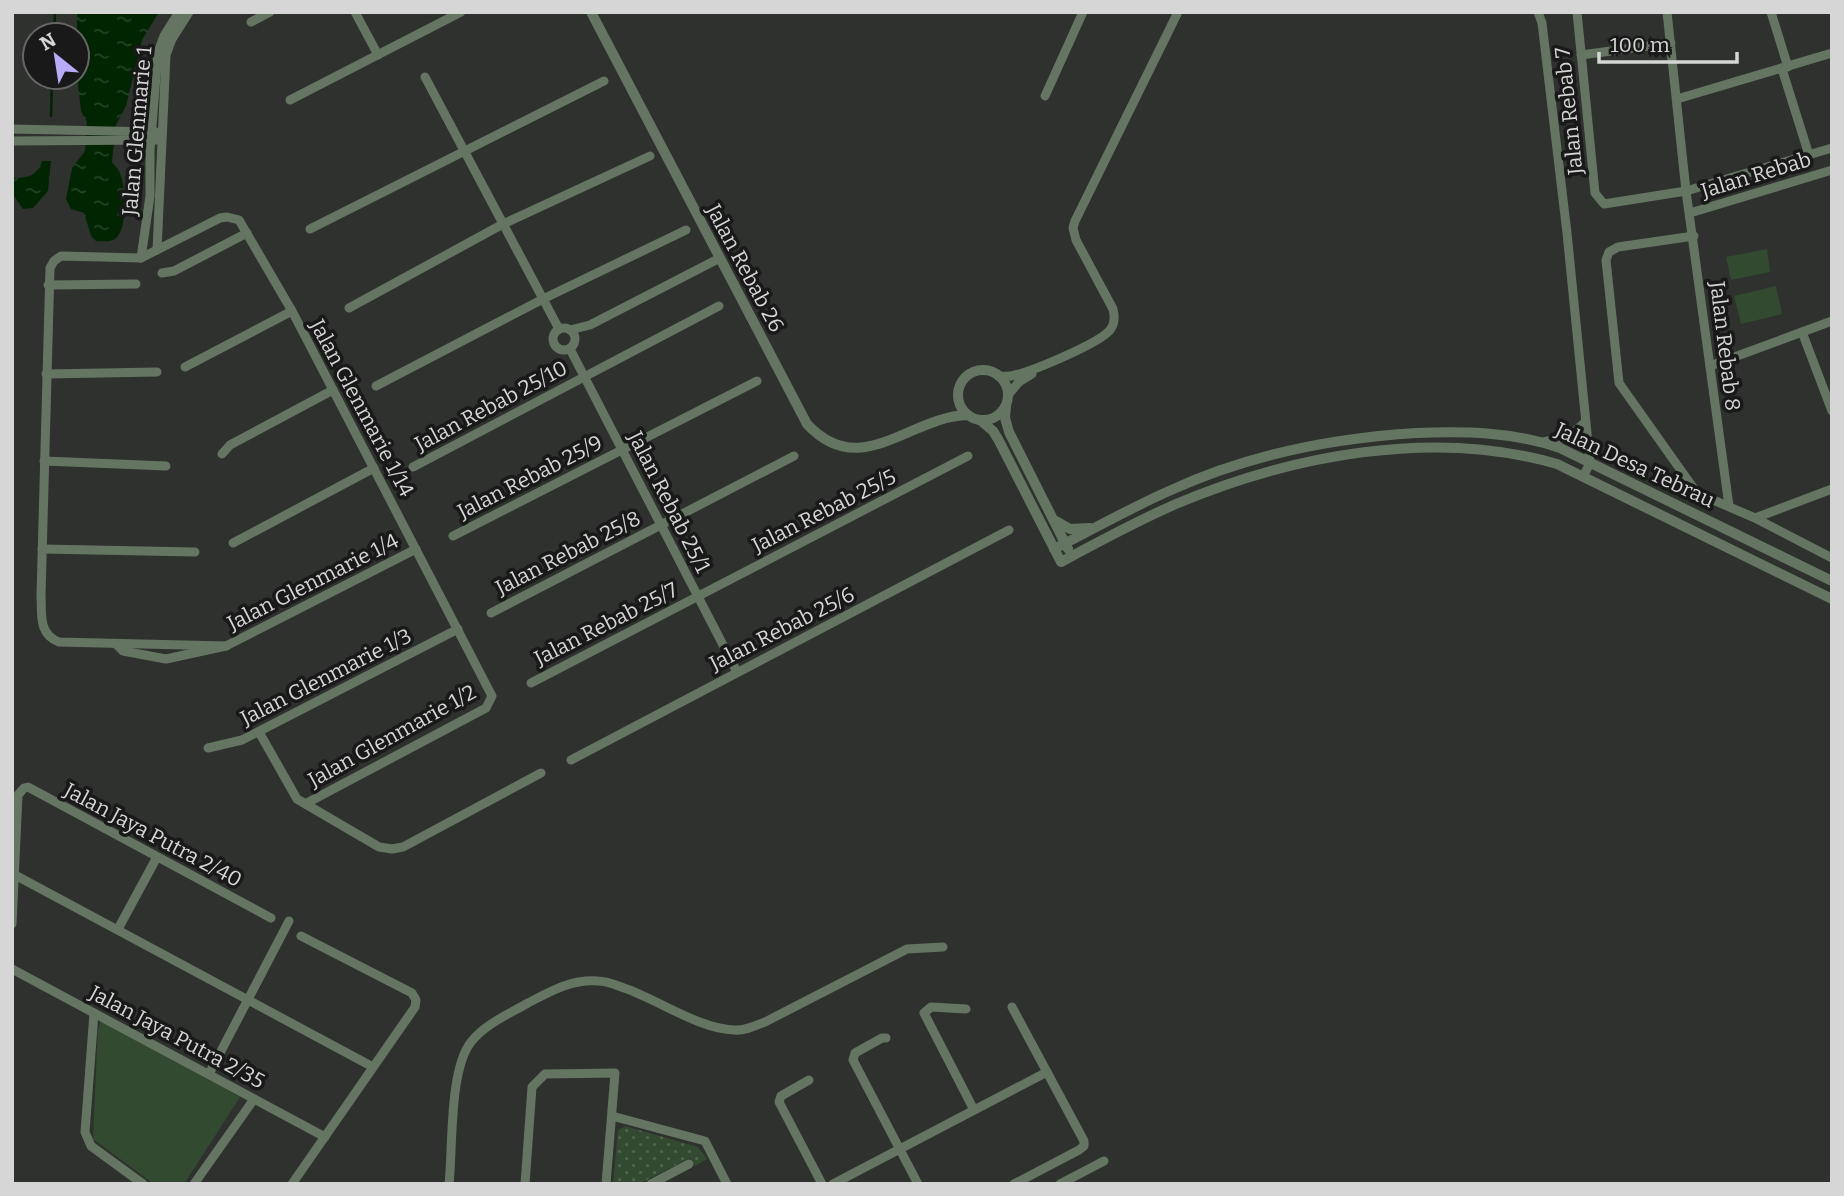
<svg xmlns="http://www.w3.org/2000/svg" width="1844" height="1196" viewBox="0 0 1844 1196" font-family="Bitter,serif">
	<defs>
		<pattern id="green-dots" width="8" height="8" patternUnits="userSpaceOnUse" patternTransform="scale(1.75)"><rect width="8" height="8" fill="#324b30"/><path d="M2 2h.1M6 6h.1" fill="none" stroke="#4f644d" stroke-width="1.8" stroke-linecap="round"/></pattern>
		<pattern id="water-ripples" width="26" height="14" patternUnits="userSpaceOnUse" patternTransform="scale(1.75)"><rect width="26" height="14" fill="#002500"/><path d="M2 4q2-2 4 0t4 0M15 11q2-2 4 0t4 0" fill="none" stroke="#244424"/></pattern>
	</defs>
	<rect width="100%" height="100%" fill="#2f312f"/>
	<path fill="url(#green-dots)" d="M625,1126L698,1147L707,1159L695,1166L690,1158L639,1184H613L618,1130Z"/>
	<g fill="#324b30">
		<path d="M1767,249L1770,272L1731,280L1726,257Z"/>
		<path d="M1776,286L1782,314L1741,324L1734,296Z"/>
		<path d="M101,1021L240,1097L184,1184H154L93,1139L98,1028Z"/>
	</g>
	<g fill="url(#water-ripples)">
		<path d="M77,12H159L142,40L126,106L116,125L112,162C114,165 117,167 119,171C126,184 129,234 113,240C108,242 101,241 96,241L91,236L84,213L71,209L66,199L72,168L85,151L87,122L81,111L77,75Z"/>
		<path d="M42,161H51L48,191L33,208L23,209L12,193V178C28,178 37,176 42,161Z"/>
	</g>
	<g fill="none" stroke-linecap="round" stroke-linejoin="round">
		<g stroke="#002500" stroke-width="2.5">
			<path d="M54,35L55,12"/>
			<path d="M51,116L52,77"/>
		</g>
		<g stroke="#647662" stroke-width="9">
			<path d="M355,12L378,55"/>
			<path d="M1538,12L1542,23L1567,233L1590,463L1584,475"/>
			<path d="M1577,12L1595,193L1604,204L1686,191L1832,148"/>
			<path d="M1667,12L1686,191L1729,506"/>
			<path d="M1771,12L1788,67"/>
			<path d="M251,22L270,12"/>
			<path d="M1581,55L1671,43"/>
			<path d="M1782,69L1809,155"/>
			<path d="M425,77L559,329"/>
			<path d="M1045,96L1083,12"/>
			<path d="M1677,99L1832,53"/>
			<path d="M290,100L461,12"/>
			<path d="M12,129L156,132"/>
			<path d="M12,141L156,140"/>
			<path d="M1690,213L1832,170"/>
			<path d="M310,229L604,81"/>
			<path d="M1694,236L1618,247L1609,252L1606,260L1619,383L1697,493L1755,518L1832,558"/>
			<path d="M157,250L166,55L172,39L189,12"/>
			<path d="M141,258L150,196V150L158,52L164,36L179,12"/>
			<path d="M162,273L174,271L247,233"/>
			<path d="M48,285L136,284"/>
			<path d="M349,308L503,224L650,156"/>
			<circle cx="564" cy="339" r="11"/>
			<path d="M570,330L590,325L718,259"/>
			<path d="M1802,332L1832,411"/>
			<path d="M570,349L737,672"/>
			<path d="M1710,366L1832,321"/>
			<path d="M185,367L292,311"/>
			<path d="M46,374L157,372"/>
			<path d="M998,376C1004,376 1010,377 1015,375C1033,371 1100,343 1110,330C1115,324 1115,317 1113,309L1076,240L1073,228L1075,221L1178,12"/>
			<path d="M376,386L543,299L686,230"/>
			<path d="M1008,395L1019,382L1032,374"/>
			<path d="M222,454L230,445L333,390"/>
			<path d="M44,461L166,466"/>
			<path d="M413,467L719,306"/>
			<path d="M1755,518L1832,489"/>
			<path d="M453,536L757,381"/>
			<path d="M233,543L374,468"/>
			<path d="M42,549L195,552"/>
			<path d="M491,613L794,456"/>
			<path d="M116,644L123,651L166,659L226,646L416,549"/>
			<path d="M226,646L59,642C38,634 42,614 41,595L50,268L54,261L61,256L141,258L220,218L227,217L239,220L292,311L492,696L486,708L305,804"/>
			<path d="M531,683L968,456"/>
			<path d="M259,732L297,799L379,847L392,849L403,847L541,773"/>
			<path d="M208,748L242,740L458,629"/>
			<path d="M571,760L1009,530"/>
			<path d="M15,875L373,1067"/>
			<path d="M12,924L18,795L24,788L28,787L271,918"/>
			<path d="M118,929L157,857"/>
			<path d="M12,969L325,1137"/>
			<path d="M1012,1007L1084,1141V1146L1079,1150L1014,1184"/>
			<path d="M966,1009L931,1007L924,1013L974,1110"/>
			<path d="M94,1013L85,1132L91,1146L143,1184"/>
			<path d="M886,1038H882L855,1053L853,1060L918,1184"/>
			<path d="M209,1074L289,921"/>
			<path d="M809,1080L781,1096L779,1102L822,1184"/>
			<path d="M612,1116L705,1141L727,1184"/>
			<path d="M194,1184L254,1099"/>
			<path d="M292,1184L415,1007L416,1000L412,993L301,936"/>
			<path d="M449,1184C453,1147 449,1070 471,1042C485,1024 509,1014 528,1003C551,991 572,979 598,981C607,981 616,985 624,988C657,999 699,1029 734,1030C744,1031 755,1026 765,1022L907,949L943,947"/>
			<path d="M525,1184L532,1087L545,1074L615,1073L606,1184"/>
			<path d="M651,1184L689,1164"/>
			<path d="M833,1184L1047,1072"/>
			<path d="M1060,1184L1104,1161"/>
		</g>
		<g stroke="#647662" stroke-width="10">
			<path d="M591,12L807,424C861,482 909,416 968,415"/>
			<circle cx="983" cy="395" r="25"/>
			<path d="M1006,406L1005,418L1009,432L1068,549"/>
			<path d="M980,420L993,431L998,439L1061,562C1098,542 1137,521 1176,504C1292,455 1434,428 1557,464L1832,599"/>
			<path d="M1545,442L1570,436L1585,423"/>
			<path d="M1056,521L1070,529L1090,528"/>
			<path d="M1054,549C1092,530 1130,508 1169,491C1247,455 1332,438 1417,433C1465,431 1514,432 1560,448L1832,581"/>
		</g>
	</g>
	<g text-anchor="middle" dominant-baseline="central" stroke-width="7" stroke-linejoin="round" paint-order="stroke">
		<g font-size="21" fill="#d5d6d5" stroke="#181918">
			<text transform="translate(1569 111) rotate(-96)">Jalan Rebab 7</text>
			<text transform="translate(137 131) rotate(-85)">Jalan Glenmarie 1</text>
			<text transform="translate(1756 175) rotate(-17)">Jalan Rebab</text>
			<text transform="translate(745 268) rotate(62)">Jalan Rebab 26</text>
			<text transform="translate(1725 346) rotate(83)">Jalan Rebab 8</text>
			<text transform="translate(491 406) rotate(-28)">Jalan Rebab 25/10</text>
			<text transform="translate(362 408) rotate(62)">Jalan Glenmarie 1/14</text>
			<text transform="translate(1635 465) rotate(25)">Jalan Desa Tebrau</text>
			<text transform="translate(530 477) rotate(-27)">Jalan Rebab 25/9</text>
			<text transform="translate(669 502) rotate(63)">Jalan Rebab 25/1</text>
			<text transform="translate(824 511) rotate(-27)">Jalan Rebab 25/5</text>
			<text transform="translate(568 553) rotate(-27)">Jalan Rebab 25/8</text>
			<text transform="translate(313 582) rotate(-27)">Jalan Glenmarie 1/4</text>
			<text transform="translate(606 624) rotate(-27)">Jalan Rebab 25/7</text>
			<text transform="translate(782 629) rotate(-27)">Jalan Rebab 25/6</text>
			<text transform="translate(326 677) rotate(-27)">Jalan Glenmarie 1/3</text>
			<text transform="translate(392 736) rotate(-29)">Jalan Glenmarie 1/2</text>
			<text transform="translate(153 835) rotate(28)">Jalan Jaya Putra 2/40</text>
			<text transform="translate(177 1037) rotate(28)">Jalan Jaya Putra 2/35</text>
		</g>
	</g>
	<rect width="1844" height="1196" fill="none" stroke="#d5d6d5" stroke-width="28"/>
	<g transform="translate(56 56) rotate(330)"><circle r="33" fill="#181918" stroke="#646564" stroke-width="2"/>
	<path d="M0-5L12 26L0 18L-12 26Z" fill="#b9abf7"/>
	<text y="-10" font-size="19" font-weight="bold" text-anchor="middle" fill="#d5d6d5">N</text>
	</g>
	<path d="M1599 52v10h138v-10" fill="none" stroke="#d5d6d5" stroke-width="3.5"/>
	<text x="1610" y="52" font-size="21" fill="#d5d6d5" stroke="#181918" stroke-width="5" paint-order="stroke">100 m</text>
</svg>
